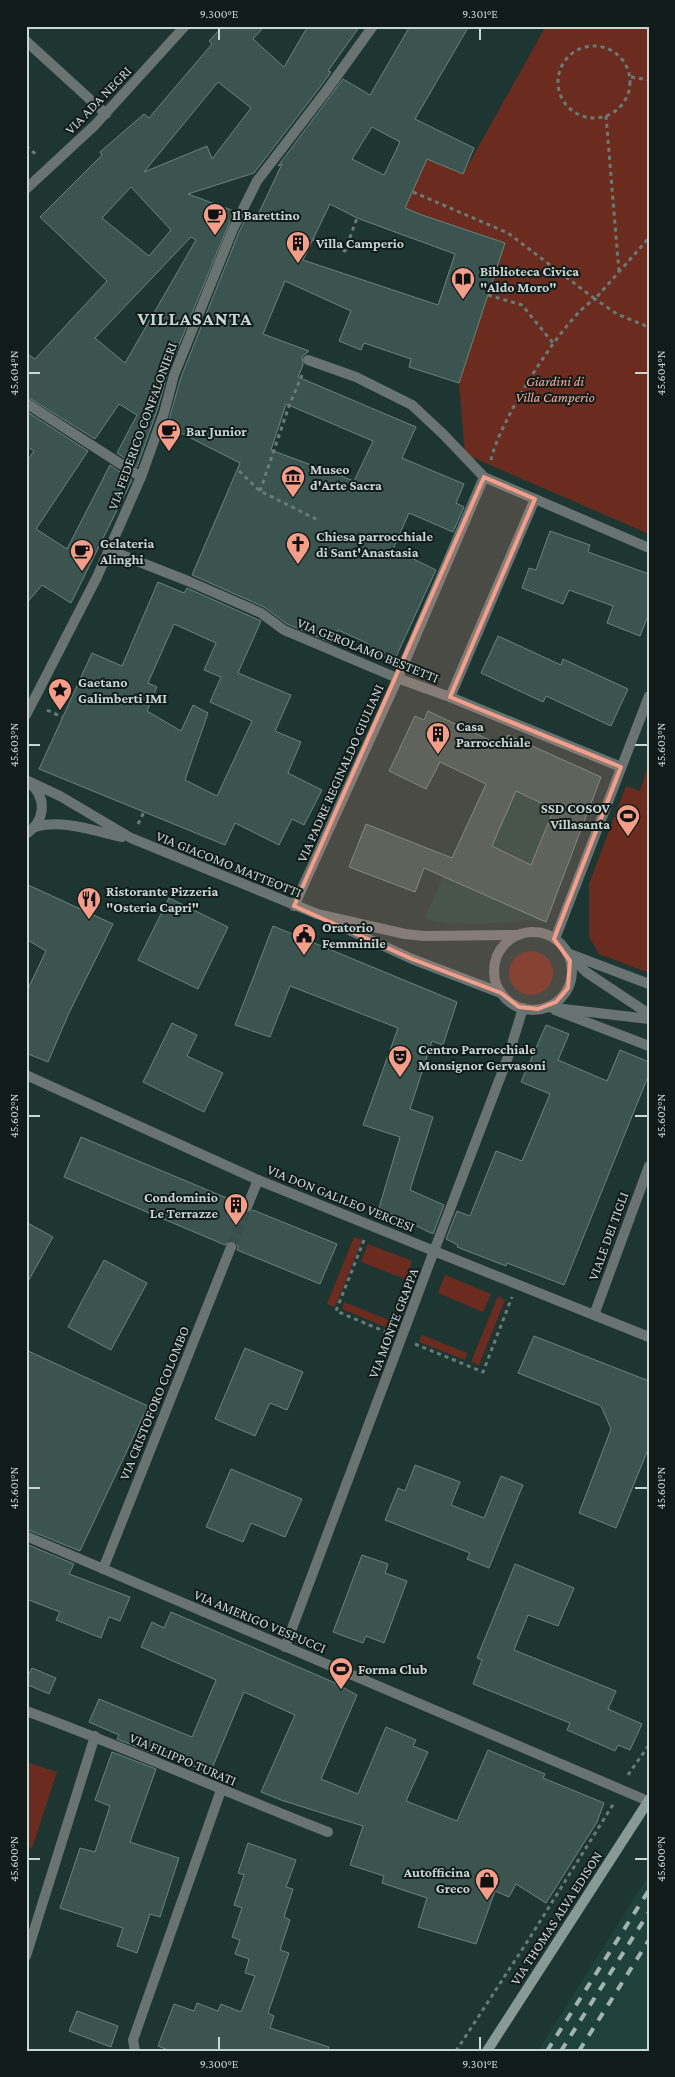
<svg xmlns="http://www.w3.org/2000/svg" width="675" height="2077" viewBox="0 0 675 2077" font-family="'Crimson Pro',serif">
	<rect width="100%" height="100%" fill="#1e3632"/>
	<g fill="#1f413b">
		<path d="M508,735L601,777L546,922L528,920L501,923L449,924L424,919Z"/>
		<path d="M649,1875V2051H538Z"/>
	</g>
	<g fill="#6b2c1f">
		<path d="M546,26H649V534L465,454L459,383L505,243L422,215L405,208L427,159L463,174Z"/>
		<path d="M649,763V973L599,954L589,937V884L626,786L640,791Z"/>
		<circle cx="531" cy="973" r="22"/>
		<path d="M354,1237L362,1240L335,1307L327,1304Z"/>
		<path d="M368,1244L412,1261L405,1279L361,1262Z"/>
		<path d="M445,1275L491,1294L483,1312L438,1293Z"/>
		<path d="M498,1296L505,1300L479,1365L471,1362Z"/>
		<path d="M344,1302L391,1321L388,1328L342,1309Z"/>
		<path d="M422,1335L467,1353L465,1360L419,1342Z"/>
		<path d="M26,1762L57,1772L32,1848L26,1846Z"/>
	</g>
	<g fill="#3b544f" stroke="#69837e" fill-rule="evenodd">
		<path d="M223,26H265L253,39L284,67L308,26H360L328,71L331,72L321,86L254,173L188,194L234,211L168,372L157,411L137,467L117,453L137,415L119,404L95,439L26,396V353L35,359L107,281L40,217L102,155L100,152L144,114L149,118L212,44L209,41ZM218,82L251,108L212,159L207,146L144,172ZM131,187L171,230L149,256L102,218ZM191,237L196,240L125,363L95,338Z"/>
		<path d="M410,26H469L415,119L474,148L463,174L427,159L405,208L422,215L505,243L459,383L409,367L411,359L364,343L361,350L339,341L351,311L285,281L263,334L309,351L302,357L303,365L298,377L416,427L402,458L464,484L456,503L464,507L453,532L409,513L393,549L436,570L394,661L365,649L367,643L338,630L332,643L287,624L264,607L192,575L240,463L167,426L181,377L239,232L247,216L256,219L282,164L278,166L343,79L370,95ZM372,127L400,142L384,175L352,159ZM330,204L357,218L455,254L438,305L303,260ZM286,404L373,441L354,481L271,450Z"/>
		<path d="M26,411L88,451L36,529L67,549L110,465L132,480L71,603L42,585L26,604V462L34,451L26,446Z"/>
		<path d="M550,531L590,545L588,552L649,574V613L640,636L607,623L613,606L569,590L563,604L522,588L529,568L536,570Z"/>
		<path d="M158,582L184,593L187,588L261,621L238,673L291,695L275,731L301,742L288,773L322,790L304,825L292,819L279,845L235,823L225,845L39,769L92,653L122,666ZM174,624L216,643L204,670L221,677L210,702L252,721L217,796L185,780L208,713L193,705L181,731L147,711L157,687L148,683Z"/>
		<path d="M498,636L561,665L563,659L628,689L611,726L546,696L543,702L481,673Z"/>
		<path d="M428,711L502,746L508,735L601,777L546,922L424,868L415,892L349,867L366,824L452,858L486,784L440,762L426,789L389,771L415,716L424,720ZM516,791L554,809L531,865L492,846Z"/>
		<path d="M26,884L113,924L69,1013L48,1062L26,1053V993L46,951L26,939Z"/>
		<path d="M169,898L228,927L198,989L138,960Z"/>
		<path d="M273,926L457,1002L443,1045L432,1041L410,1109L433,1117L410,1190L444,1205L433,1234L379,1208L400,1137L363,1125L398,1028L290,986L270,1037L235,1025Z"/>
		<path d="M172,1023L197,1035L187,1056L223,1073L204,1112L143,1082Z"/>
		<path d="M546,1025L569,1034L558,1060L607,1081L620,1050L649,1062V1074L564,1285L507,1263L506,1266L457,1247L458,1245L446,1239L457,1211L470,1216L496,1151L522,1161L550,1094L521,1082Z"/>
		<path d="M81,1137L241,1204L240,1208L244,1213L248,1214L253,1210L337,1244L320,1284L237,1250L238,1246L234,1241L230,1240L225,1245L64,1177Z"/>
		<path d="M26,1222L53,1237L26,1285Z"/>
		<path d="M104,1260L147,1283L111,1350L68,1327Z"/>
		<path d="M534,1336L649,1381V1447L616,1528L579,1513L611,1429L601,1406L518,1373Z"/>
		<path d="M245,1348L303,1372L287,1410L270,1403L255,1436L215,1419Z"/>
		<path d="M26,1350L148,1406L80,1551L26,1529Z"/>
		<path d="M415,1465L460,1482L451,1505L484,1518L501,1476L523,1485L489,1568L467,1559L470,1553L385,1520L398,1488L405,1491Z"/>
		<path d="M231,1469L302,1499L285,1537L251,1523L243,1542L206,1527Z"/>
		<path d="M26,1544L74,1564L69,1574L130,1597L120,1621L109,1617L101,1638L56,1620L60,1612L26,1599Z"/>
		<path d="M362,1555L388,1564L385,1573L407,1581L384,1643L366,1636L363,1643L333,1632Z"/>
		<path d="M515,1564L574,1588L558,1626L528,1615L514,1650L616,1691L608,1709L642,1724L630,1750L618,1745L615,1751L567,1730L570,1723L473,1684L482,1660L477,1658Z"/>
		<path d="M171,1612L333,1682L357,1695L321,1779L358,1794L386,1727L416,1740L413,1746L428,1752L406,1801L457,1821L488,1750L545,1774L543,1778L604,1803L597,1822L546,1903L516,1884L509,1897L495,1891L476,1944L418,1927L427,1898L382,1883L384,1876L350,1865L363,1826L281,1800L261,1792L295,1715L244,1692L210,1773L162,1753L160,1756L117,1739L119,1735L89,1722L99,1699L192,1737L216,1680L141,1647L152,1622L164,1628Z"/>
		<path d="M32,1668L56,1678L49,1694L26,1684V1680Z"/>
		<path d="M112,1752L156,1769L130,1842L179,1858L160,1917L150,1914L137,1953L117,1946L123,1928L60,1908L80,1848L95,1852L110,1806L95,1800Z"/>
		<path d="M248,1843L296,1860L286,1887L293,1889L284,1917L290,1920L280,1950L289,1953L268,2013L274,2016L270,2028L329,2047L328,2051H171L158,2046L174,2004L194,2011L197,2003L218,2011L221,2004L241,2012L255,1976L245,1973L249,1959L235,1954L240,1940L232,1937L242,1908L234,1905L244,1875L238,1873Z"/>
		<path d="M77,2011L118,2026L111,2047L69,2031Z"/>
	</g>
	<g fill="none" stroke-linecap="round" stroke-linejoin="round">
		<path stroke="#384e4a" stroke-width="10" stroke-dasharray="10 5" stroke-linecap="butt" d="M231,1247L247,1207"/>
		<g stroke="#687b78" stroke-width="3" stroke-dasharray="4 4" stroke-linecap="butt">
			<circle cx="594" cy="82" r="36"/>
			<path d="M631,77L649,80"/>
			<path d="M606,116L619,272"/>
			<path d="M26,146L38,156"/>
			<path d="M413,192L508,233L595,299L649,238"/>
			<path d="M313,239L345,251L357,218"/>
			<path d="M488,295L522,305L553,343"/>
			<path d="M491,460C498,424 563,317 595,299L617,314L644,325L649,329"/>
			<path d="M239,471L260,491L320,521"/>
			<path d="M260,491L289,406L302,375"/>
			<path d="M47,710L62,717"/>
			<path d="M138,824L144,812"/>
			<path d="M364,1240L336,1311L386,1332"/>
			<path d="M415,1344L483,1372L512,1297"/>
			<path d="M628,1775L649,1745"/>
			<path d="M456,2051L529,1939L614,1803"/>
		</g>
		<g stroke="#697472" stroke-width="10">
			<path d="M26,41L106,114"/>
			<path d="M567,953L649,984"/>
			<path d="M135,2051L133,2040L221,1790"/>
		</g>
		<g stroke="#697472" stroke-width="10">
			<path d="M141,477L164,413L174,375L233,229L257,181L327,90L373,26"/>
			<path d="M109,550L188,581L261,613L284,630L397,678"/>
		</g>
		<g stroke="#697472" stroke-width="10">
			<path d="M26,189L95,125L185,26"/>
			<path d="M308,360L356,377L412,405L443,434L484,477"/>
			<path d="M26,403L141,477L97,577L26,715"/>
			<path d="M397,678L450,697L621,767"/>
			<path d="M450,697L535,499"/>
			<path d="M294,906L393,689L484,477L649,548"/>
			<path d="M555,939L649,696"/>
			<path d="M555,1010L649,1046"/>
			<path d="M26,1075L258,1180L434,1251L285,1647"/>
			<path d="M247,1207L258,1180"/>
			<path d="M594,1315L649,1166"/>
			<path d="M26,1536L648,1801"/>
			<path d="M103,1569L231,1247"/>
			<path d="M26,1711C128,1748 227,1793 328,1832"/>
			<path d="M26,1956L95,1736"/>
		</g>
		<g stroke="#697472" stroke-width="10">
			<path d="M26,780L60,796L131,838L317,914L405,934L424,936L518,935"/>
			<path d="M35,827C63,819 94,831 122,837"/>
			<path d="M26,834C44,822 48,800 31,784"/>
			<path d="M336,924L412,959L501,993"/>
			<circle cx="533" cy="971" r="39"/>
			<path d="M570,956L586,972L649,1014"/>
			<path d="M547,1007L649,1019"/>
			<path d="M523,1008L508,1057L434,1251L649,1337"/>
		</g>
		<path stroke="#889a96" stroke-width="10" d="M487,2051L649,1800"/>
		<g stroke="#a2b2af" stroke-width="4" stroke-dasharray="9 9" stroke-linecap="butt">
			<path d="M547,2051L649,1890"/>
			<path d="M561,2051L649,1912"/>
			<path d="M579,2051L649,1940"/>
		</g>
	</g>
	<path fill="#f49e8a" fill-opacity="0.2" stroke="#f49e8a" stroke-width="4" stroke-linejoin="round" d="M484,477L535,499L450,697L621,767L554,939L570,961L568,988L556,1002L538,1009L519,1007L501,993L412,959L294,906Z"/>
	<path fill="none" stroke="#c8d6d3" stroke-width="2" d="M219,28V40M480,28V40M28,373H40M635,373H648M28,745H40M635,745H648M28,1116H40M635,1116H648M28,1488H40M635,1488H648M28,1859H40M635,1859H648M219,2037V2050M480,2037V2050"/>
	<defs>
		<g id="cafe-pin" transform="scale(1.25)"><path d="M0 17L-7.5 6A9.5 9.5 0 1 1 7.5 6Z" fill="#f49e8a" stroke="#111b19"/><path d="M-5.5-4.5H6V0H3Q3 3.5 0 3.5H-2.5Q-5.5 3.5-5.5 0ZM3-3.2v2h1.7v-2ZM-6 4.5H4V6H-6Z" fill="#111"/></g>
		<g id="building-pin" transform="scale(1.25)"><path d="M0 17L-7.5 6A9.5 9.5 0 1 1 7.5 6Z" fill="#f49e8a" stroke="#111b19"/><path d="M-4-6H4V6H1V3H-1V6H-4ZM-2.5-4.3h1.7v1.8h-1.7ZM.8-4.3h1.7v1.8H.8ZM-2.5-1h1.7V.8h-1.7ZM.8-1h1.7V.8H.8Z" fill="#111"/></g>
		<g id="library-pin" transform="scale(1.25)"><path d="M0 17L-7.5 6A9.5 9.5 0 1 1 7.5 6Z" fill="#f49e8a" stroke="#111b19"/><path d="M-6-4Q-3-5.5-.7-3.5V5Q-3 3-6 4ZM6-4Q3-5.5 .7-3.5V5Q3 3 6 4Z" fill="#111"/></g>
		<g id="museum-pin" transform="scale(1.25)"><path d="M0 17L-7.5 6A9.5 9.5 0 1 1 7.5 6Z" fill="#f49e8a" stroke="#111b19"/><path d="M0-6L6-3V-2H-6V-3ZM-5-1h2V3h-2ZM-1-1h2V3h-2ZM3-1h2V3H3ZM-6 4H6V6H-6Z" fill="#111"/></g>
		<g id="church-pin" transform="scale(1.25)"><path d="M0 17L-7.5 6A9.5 9.5 0 1 1 7.5 6Z" fill="#f49e8a" stroke="#111b19"/><path d="M-1.2-6h2.4v3.5h3.3v2.4h-3.3V6h-2.4V-.1h-3.3v-2.4h3.3Z" fill="#111"/></g>
		<g id="sight-pin" transform="scale(1.25)"><path d="M0 17L-7.5 6A9.5 9.5 0 1 1 7.5 6Z" fill="#f49e8a" stroke="#111b19"/><path d="M0-6L1.8-2.2L6-1.7L2.9 1.2L3.7 5.4L0 3.3L-3.7 5.4L-2.9 1.2L-6-1.7L-1.8-2.2Z" fill="#111"/></g>
		<g id="stadium-pin" transform="scale(1.25)"><path d="M0 17L-7.5 6A9.5 9.5 0 1 1 7.5 6Z" fill="#f49e8a" stroke="#111b19"/><path d="M0-5a6.5 5 0 1 0 0 10a6.5 5 0 1 0 0-10ZM-3.5-1.8h7v3.6h-7Z" fill="#111"/></g>
		<g id="restaurant-pin" transform="scale(1.25)"><path d="M0 17L-7.5 6A9.5 9.5 0 1 1 7.5 6Z" fill="#f49e8a" stroke="#111b19"/><path d="M-5-6h1v4h1v-4h1v4h1v-4h1v5L-1.5 .5V6h-2V.5L-5-1ZM5-6V6H3V1.5H1.5Q1.5-4 5-6Z" fill="#111"/></g>
		<g id="civic-pin" transform="scale(1.25)"><path d="M0 17L-7.5 6A9.5 9.5 0 1 1 7.5 6Z" fill="#f49e8a" stroke="#111b19"/><path d="M-.6-6.5H3V-4.5H.6V-3L4-1V1h2V6H-6V1h2V-1L-.6-3ZM-1.2 2.5V6h2.4V2.5Z" fill="#111"/></g>
		<g id="theatre-pin" transform="scale(1.25)"><path d="M0 17L-7.5 6A9.5 9.5 0 1 1 7.5 6Z" fill="#f49e8a" stroke="#111b19"/><path d="M-5-5.5Q0-4 5-5.5V0Q5 5 0 6Q-5 5-5 0ZM-3.3-2.5H-1v1.5H-3.3ZM1-2.5H3.3v1.5H1ZM-2.8 1Q0 5.5 2.8 1Z" fill="#111"/></g>
		<g id="shop-pin" transform="scale(1.25)"><path d="M0 17L-7.5 6A9.5 9.5 0 1 1 7.5 6Z" fill="#f49e8a" stroke="#111b19"/><path d="M-5-2.5h2.3a2.7 3.5 0 0 1 5.4 0H5L5.5 6h-11ZM-1.5-2.5h3a1.5 2.3 0 0 0-3 0Z" fill="#111"/></g>
	</defs>
	<g fill-rule="evenodd">
		<use href="#cafe-pin" x="215" y="215"/>
		<use href="#building-pin" x="298" y="243"/>
		<use href="#library-pin" x="463" y="279"/>
		<use href="#cafe-pin" x="169" y="431"/>
		<use href="#museum-pin" x="293" y="477"/>
		<use href="#church-pin" x="298" y="544"/>
		<use href="#cafe-pin" x="82" y="551"/>
		<use href="#sight-pin" x="60" y="690"/>
		<use href="#building-pin" x="438" y="734"/>
		<use href="#stadium-pin" x="628" y="816"/>
		<use href="#restaurant-pin" x="89" y="899"/>
		<use href="#civic-pin" x="304" y="935"/>
		<use href="#theatre-pin" x="400" y="1057"/>
		<use href="#building-pin" x="236" y="1205"/>
		<use href="#stadium-pin" x="341" y="1669"/>
		<use href="#shop-pin" x="487" y="1880"/>
	</g>
	<g text-anchor="middle" dominant-baseline="central" stroke-width="4" stroke-linejoin="round" paint-order="stroke">
		<g font-size="14" fill="#c8d6d3" stroke="#111b19">
			<text transform="translate(98 100) rotate(-46)">VIA ADA NEGRI</text>
			<text transform="translate(142 426) rotate(-70)">VIA FEDERICO CONFALONIERI</text>
			<text transform="translate(368 650) rotate(22)">VIA GEROLAMO BESTETTI</text>
			<text transform="translate(340 773) rotate(-66)">VIA PADRE REGINALDO GIULIANI</text>
			<text transform="translate(229 864) rotate(22)">VIA GIACOMO MATTEOTTI</text>
			<text transform="translate(341 1198) rotate(22)">VIA DON GALILEO VERCESI</text>
			<text transform="translate(608 1236) rotate(-70)">VIALE DEI TIGLI</text>
			<text transform="translate(393 1323) rotate(-69)">VIA MONTE GRAPPA</text>
			<text transform="translate(154 1403) rotate(-68)">VIA CRISTOFORO COLOMBO</text>
			<text transform="translate(260 1621) rotate(23)">VIA AMERIGO VESPUCCI</text>
			<text transform="translate(183 1759) rotate(23)">VIA FILIPPO TURATI</text>
			<text transform="translate(556 1918) rotate(-57)">VIA THOMAS ALVA EDISON</text>
		</g>
		<g font-size="14" font-weight="bold" fill="#c8d6d3" stroke="#111b19" text-anchor="start">
			<text x="232" y="215">Il Barettino</text>
			<text x="316" y="243">Villa Camperio</text>
			<text x="480" y="271">Biblioteca Civica<tspan x="480" dy="16">"Aldo Moro"</tspan></text>
			<text x="186" y="431">Bar Junior</text>
			<text x="310" y="469">Museo<tspan x="310" dy="16">d'Arte Sacra</tspan></text>
			<text x="316" y="536">Chiesa parrocchiale<tspan x="316" dy="16">di Sant'Anastasia</tspan></text>
			<text x="100" y="543">Gelateria<tspan x="100" dy="16">Alinghi</tspan></text>
			<text x="78" y="682">Gaetano<tspan x="78" dy="16">Galimberti IMI</tspan></text>
			<text x="456" y="726">Casa<tspan x="456" dy="16">Parrocchiale</tspan></text>
			<text x="610" y="808" text-anchor="end">SSD COSOV<tspan x="610" dy="16">Villasanta</tspan></text>
			<text x="106" y="891">Ristorante Pizzeria<tspan x="106" dy="16">"Osteria Capri"</tspan></text>
			<text x="322" y="927">Oratorio<tspan x="322" dy="16">Femminile</tspan></text>
			<text x="418" y="1049">Centro Parrocchiale<tspan x="418" dy="16">Monsignor Gervasoni</tspan></text>
			<text x="218" y="1197" text-anchor="end">Condominio<tspan x="218" dy="16">Le Terrazze</tspan></text>
			<text x="358" y="1669">Forma Club</text>
			<text x="470" y="1872" text-anchor="end">Autofficina<tspan x="470" dy="16">Greco</tspan></text>
		</g>
		<g font-size="14" font-style="italic" fill="#f1ab9b" stroke="#111b19">
			<text x="555" y="381">Giardini di<tspan x="555" dy="16">Villa Camperio</tspan></text>
		</g>
		<g font-size="19" font-weight="bold" letter-spacing="1" fill="#c8d6d3" stroke="#111b19">
			<text x="195" y="318">VILLASANTA</text>
		</g>
	</g>
	<rect width="675" height="2077" fill="none" stroke="#111b19" stroke-width="55"/>
	<rect x="28" y="28" width="620" height="2022" fill="none" stroke="#c8d6d3" stroke-width="2"/>
	<g font-size="12" text-anchor="middle" fill="#c8d6d3">
		<text x="219" y="18">9.300°E</text>
		<text x="480" y="18">9.301°E</text>
		<text transform="translate(14 373) rotate(-90)" y="4">45.604°N</text>
		<text transform="translate(661 373) rotate(-90)" y="4">45.604°N</text>
		<text transform="translate(14 745) rotate(-90)" y="4">45.603°N</text>
		<text transform="translate(661 745) rotate(-90)" y="4">45.603°N</text>
		<text transform="translate(14 1116) rotate(-90)" y="4">45.602°N</text>
		<text transform="translate(661 1116) rotate(-90)" y="4">45.602°N</text>
		<text transform="translate(14 1488) rotate(-90)" y="4">45.601°N</text>
		<text transform="translate(661 1488) rotate(-90)" y="4">45.601°N</text>
		<text transform="translate(14 1859) rotate(-90)" y="4">45.600°N</text>
		<text transform="translate(661 1859) rotate(-90)" y="4">45.600°N</text>
		<text x="219" y="2068">9.300°E</text>
		<text x="480" y="2068">9.301°E</text>
	</g>
</svg>
